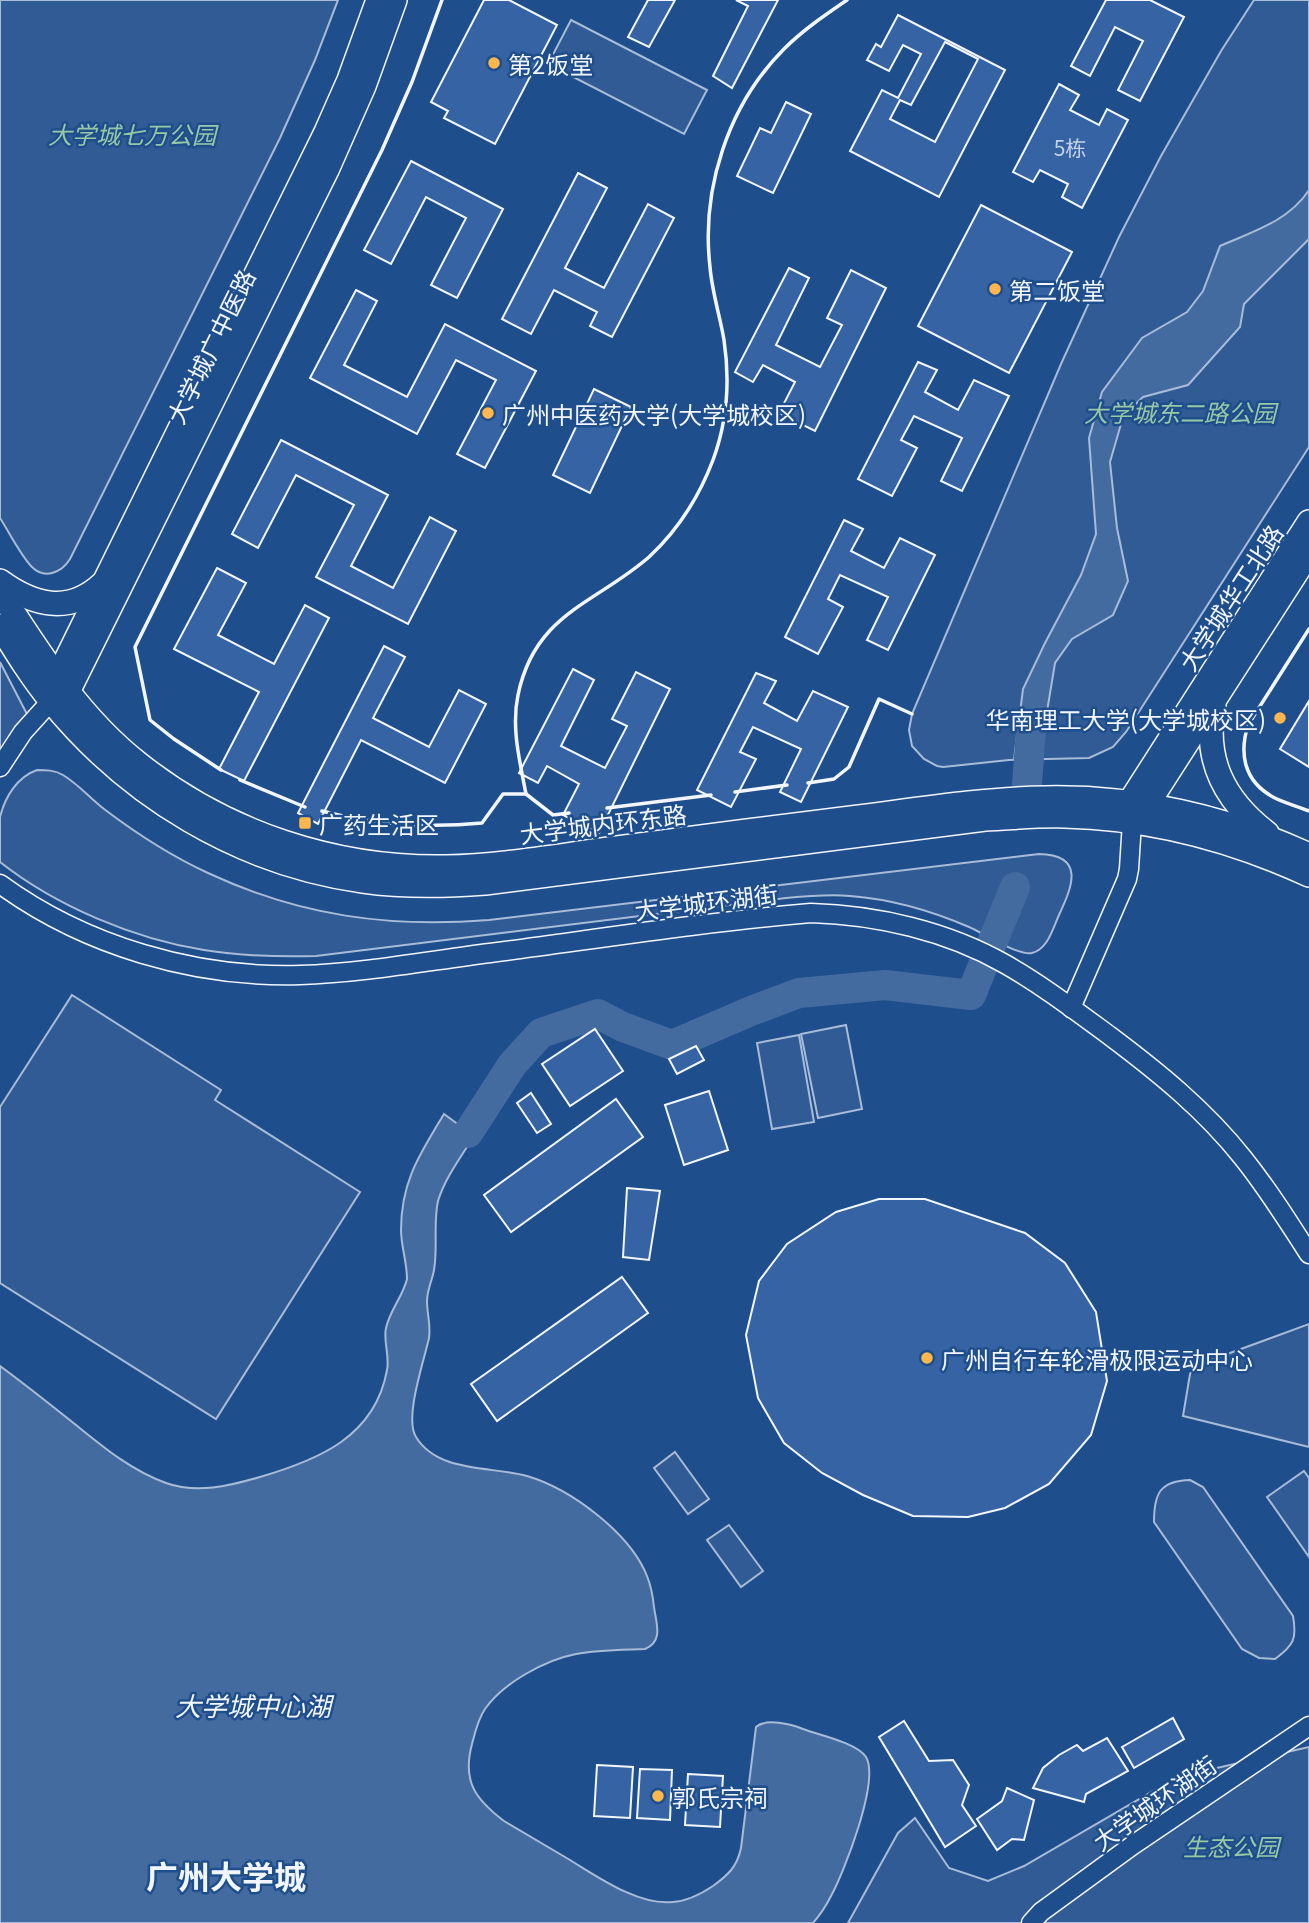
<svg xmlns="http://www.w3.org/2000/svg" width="1309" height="1923" viewBox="0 0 1309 1923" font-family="Georgia,'Noto Sans SC',serif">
	<rect width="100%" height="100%" fill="#1f4e8c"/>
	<g fill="#305b95" stroke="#a8bbd7" stroke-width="2">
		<path d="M0,0H338L315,60L280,138L70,559C62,572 45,580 32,567C21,556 9,532 0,518Z"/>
		<path d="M1254,0H1309V447L1126,732L1113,747L1089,758L1009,760L943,767L937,766L924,759L912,746L909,730L912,714L1061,364L1119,237L1161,156L1221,51Z"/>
		<path d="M571,20L707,90L684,134L548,64Z"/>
		<path d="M0,662L29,718L0,770Z"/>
		<path d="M37,770C46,770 55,770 63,775C78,784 90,798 104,809C137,834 171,856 208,873C300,916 389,928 489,920L1039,854C1086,855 1072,887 1059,915C1053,928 1048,949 1032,953C1018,956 983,933 969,927C932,911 890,899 850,896C829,894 807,896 786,898L316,956C279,957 241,956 204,950C134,939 56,906 0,862C0,848 0,831 0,817C5,797 17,777 37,770Z"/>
		<path d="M72,995L221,1090L215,1100L360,1192L216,1419L0,1283V1107Z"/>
		<path d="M846,1025L862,1109L818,1118L801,1034Z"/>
		<path d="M799,1035L814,1122L772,1129L757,1043Z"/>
		<path d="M1309,1324V1447L1183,1416L1190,1374L1193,1368L1200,1364Z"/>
		<path d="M675,1452L709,1499L688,1514L654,1468Z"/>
		<path d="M1304,1471L1309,1478V1557L1267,1497Z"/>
		<path d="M1190,1480L1203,1487L1293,1616C1297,1639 1294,1645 1275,1659L1259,1658L1242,1649L1154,1522C1154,1493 1160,1481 1190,1480Z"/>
		<path d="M729,1525L763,1571L741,1587L707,1540Z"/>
		<path d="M1309,1747V1923H848L898,1833L915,1818L949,1868L988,1881L1024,1866L1177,1777Z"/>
	</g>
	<g fill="#446ba0" stroke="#a8bbd7" stroke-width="2">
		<path d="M1309,190V239L1244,304L1240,327L1188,385L1143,397L1123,417L1110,462L1117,528L1128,581L1113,615L1072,639L1055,663L1040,754L1014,760L1023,689L1045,643L1081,575L1096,534L1089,438L1102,392L1142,338L1187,312L1203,291L1220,246C1252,232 1289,221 1309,190Z"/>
		<path d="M444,1114L474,1136C461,1157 445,1178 438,1201C433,1224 438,1247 434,1270C432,1281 427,1290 427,1301C427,1314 431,1325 429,1338C424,1361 404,1418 416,1437C438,1473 491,1466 527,1476C571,1489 630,1533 647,1576C651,1586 653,1597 654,1607C656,1623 664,1641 645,1649C622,1650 598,1650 576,1654C545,1660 503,1683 485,1709C478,1719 475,1732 472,1744C462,1781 475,1799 504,1821C526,1834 548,1847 570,1860C598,1877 639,1906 673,1902C688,1901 701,1894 713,1886C728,1875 737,1867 741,1848L756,1727C766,1718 791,1724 803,1729C819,1735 857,1743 866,1757C880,1781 844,1872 831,1896C826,1906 820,1915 813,1923H0V1366C26,1385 51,1405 76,1425C103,1447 132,1471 166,1483C197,1494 229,1486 260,1477C318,1460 375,1437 387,1370C390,1356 383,1341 386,1328C390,1310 403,1296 407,1279C407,1262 401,1246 401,1230C401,1181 420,1154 444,1114Z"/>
	</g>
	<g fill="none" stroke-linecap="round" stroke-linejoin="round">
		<g stroke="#446ba0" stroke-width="30">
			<path d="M1027,784L1031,730L1034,718"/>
			<path d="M468,1133L512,1065L541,1033L598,1014L623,1027L672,1045L751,1011L799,993L885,985L971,995L1015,887"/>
		</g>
	</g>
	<g fill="#3563a3" stroke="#f2f6ff" stroke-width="2" fill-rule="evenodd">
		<path d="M484,0H509L557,25L495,144L444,118L448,111L431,102Z"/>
		<path d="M648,0H675L649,47L628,37Z"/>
		<path d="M736,0H778L732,88L713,76L748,6Z"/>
		<path d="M1106,0H1150L1184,17L1140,101L1118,90L1143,41L1115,27L1090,76L1071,66Z"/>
		<path d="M898,15L1005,70L939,197L850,151L882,90L898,98L921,54L903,45L889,71L867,60L876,44L881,47ZM945,42L978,59L935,142L890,119L900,100L911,105Z"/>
		<path d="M1059,84L1079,95L1070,110L1099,125L1107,109L1128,120L1082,208L1062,197L1068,184L1040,170L1033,182L1013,172Z"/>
		<path d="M786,102L811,114L773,193L737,176L760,128L771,133Z"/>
		<path d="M411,161L503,209L457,298L431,285L466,218L426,197L391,264L364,250Z"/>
		<path d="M578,173L607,188L565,268L604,288L648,204L674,218L612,337L590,326L597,312L554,290L531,334L502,319Z"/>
		<path d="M981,205L1072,252L1009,373L918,326Z"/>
		<path d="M789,268L809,278L776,345L820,367L842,325L827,318L851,270L886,288L815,431L779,413L795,382L763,365L753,382L735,372Z"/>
		<path d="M356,290L377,301L344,365L407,397L445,324L536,371L485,468L457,454L496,380L456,360L417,434L310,378Z"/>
		<path d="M918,362L937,370L925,392L958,410L974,380L1009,396L962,491L941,481L962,438L914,416L901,440L917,448L892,496L858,479Z"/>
		<path d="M594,389L631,407L590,493L553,475Z"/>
		<path d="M281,440L388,495L351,566L393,588L430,517L456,531L408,624L316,577L354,505L296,475L258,548L232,534Z"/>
		<path d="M844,520L863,529L851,551L884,568L900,538L935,555L888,650L867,640L888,597L840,575L828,599L843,607L818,654L785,637Z"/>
		<path d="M217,568L246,583L218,635L274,664L305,605L329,618L244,781L219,769L259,692L174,649Z"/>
		<path d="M384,646L405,657L373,718L429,747L459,690L486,704L445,783L361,740L318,824L298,813Z"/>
		<path d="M573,669L594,680L561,746L605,768L627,726L612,719L636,672L670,689L599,833L563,815L579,784L547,766L538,783L519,773Z"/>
		<path d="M756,673L776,681L764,703L797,721L813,691L848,707L801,802L780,792L801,749L753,727L740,752L756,759L731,807L697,790Z"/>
		<path d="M1309,701V767L1280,749Z"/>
		<path d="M595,1029L623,1071L570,1106L542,1064Z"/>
		<path d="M696,1046L704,1060L677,1074L669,1059Z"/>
		<path d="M709,1091L728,1150L684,1165L665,1105Z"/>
		<path d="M531,1093L551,1124L537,1133L517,1103Z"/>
		<path d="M616,1099L643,1137L511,1232L484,1195Z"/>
		<path d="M627,1188L660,1191L649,1260L623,1257Z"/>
		<path d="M879,1199H925L1025,1233L1065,1263L1096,1312L1107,1381L1091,1435L1049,1484L1005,1508L968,1517L913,1516L863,1495L822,1473L784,1443L758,1398L746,1335L759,1281L787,1244L836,1212Z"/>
		<path d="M622,1277L648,1313L497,1421L471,1384Z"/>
		<path d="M1173,1718L1184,1739L1134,1768L1122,1747Z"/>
		<path d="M904,1721L929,1761L953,1760L969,1785L962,1805L976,1826L945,1847L879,1737Z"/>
		<path d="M1107,1738L1128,1771L1086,1794L1084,1802L1033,1788L1043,1768L1059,1755L1077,1745L1083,1751Z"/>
		<path d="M597,1765L633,1767L630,1818L594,1816Z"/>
		<path d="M640,1769L672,1770L670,1820L637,1818Z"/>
		<path d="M688,1774L723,1776L720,1827L685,1825Z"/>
		<path d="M1007,1788L1034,1800L1024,1840L1012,1839L997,1850L977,1819L1002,1801Z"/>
	</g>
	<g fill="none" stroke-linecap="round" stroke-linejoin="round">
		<g stroke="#f2f6ff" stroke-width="21">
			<g id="minor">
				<path d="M0,767L23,732L51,701"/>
				<path d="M0,884C85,946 195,978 300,975C363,973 427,961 490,953C597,939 704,922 811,913C877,915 947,931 1005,964C1042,985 1076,1011 1110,1036C1158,1072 1205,1110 1243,1158C1267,1188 1288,1221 1309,1254"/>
				<path d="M1071,1008L1127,879L1129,869L1132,822"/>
				<path d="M1031,1923L1041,1912L1133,1845L1309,1726"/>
			</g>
		</g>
		<g stroke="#f2f6ff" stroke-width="26">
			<g id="major">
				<path d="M0,581C33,605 69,615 102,584"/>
				<path d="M0,592C40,654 80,718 139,764C226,833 335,869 446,867C502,866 561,855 617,848C698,837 778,827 859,817C921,809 982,799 1045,798C1135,796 1227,817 1309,855"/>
				<path d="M0,626C16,652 32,678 51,701C129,797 240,864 363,881C404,887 445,886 485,883L985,819C1012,818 1039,815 1065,816C1150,818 1233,840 1309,875"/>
				<path d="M54,692L57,678L326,132L349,80L378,0"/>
				<path d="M57,698L68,692L327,170L364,86L395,0"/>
				<path d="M1214,705C1203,759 1224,800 1267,833"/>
				<path d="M1139,814L1147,805L1309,553"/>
				<path d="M1131,815L1129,803L1309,522"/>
			</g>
		</g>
		<use href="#minor" stroke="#1f4e8c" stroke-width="18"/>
		<use href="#major" stroke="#1f4e8c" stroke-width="23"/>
		<g stroke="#f2f6ff" stroke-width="3.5">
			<path d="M1309,629L1248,725C1239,754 1244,781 1273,797C1284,803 1297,806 1309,811"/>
			<path d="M221,770L174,739L150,720L135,647L382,150L412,82L442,0"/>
			<path d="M240,780L305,807"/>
			<path d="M808,783L834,779L849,767L879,699L912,714"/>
			<path d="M735,792L787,785"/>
			<path d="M526,794C520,762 511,728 518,695C535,613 595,604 649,557C678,530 699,497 713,460C727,422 730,380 724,340C720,316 712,292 710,267C701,189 728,105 784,49C803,30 825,15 847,0"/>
			<path d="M607,808L711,795"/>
			<path d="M322,811C375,825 428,828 482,823L503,794H526L553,815L569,813"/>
		</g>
	</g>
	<g fill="#ffb74d" stroke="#1f4e8c" stroke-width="2.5">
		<circle cx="494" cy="63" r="7"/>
		<circle cx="995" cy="289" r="7"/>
		<circle cx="488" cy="413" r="7"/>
		<circle cx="1280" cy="718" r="7"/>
		<rect x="298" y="816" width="14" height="14" rx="3.5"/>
		<circle cx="927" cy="1358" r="7"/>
		<circle cx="658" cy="1796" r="7"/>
	</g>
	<g text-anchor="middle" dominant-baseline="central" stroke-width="5" stroke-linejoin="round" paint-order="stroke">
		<g font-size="21" fill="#c3d1e8">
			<text x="1070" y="147">5栋</text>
		</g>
		<g font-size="24" fill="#f2f6ff" stroke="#1f4e8c" text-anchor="start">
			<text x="508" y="63">第2饭堂</text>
			<text x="1009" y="289">第二饭堂</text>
			<text x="502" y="413">广州中医药大学(大学城校区)</text>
			<text x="1266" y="718" text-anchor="end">华南理工大学(大学城校区)</text>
			<text x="319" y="823">广药生活区</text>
			<text x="941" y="1358">广州自行车轮滑极限运动中心</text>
			<text x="672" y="1796">郭氏宗祠</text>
		</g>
		<g font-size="24" font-style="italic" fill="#97c8a6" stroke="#1f4e8c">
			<text x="132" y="133">大学城七万公园</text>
			<text x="1180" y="411">大学城东二路公园</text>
			<text x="1231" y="1845">生态公园</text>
		</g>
		<g font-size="24" fill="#f2f6ff" stroke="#1f4e8c">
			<text transform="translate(210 346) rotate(-64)">大学城广中医路</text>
			<text transform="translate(1230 597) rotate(-57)">大学城华工北路</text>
			<text transform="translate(603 823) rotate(-7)">大学城内环东路</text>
			<text transform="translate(706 901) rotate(-7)">大学城环湖街</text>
			<text transform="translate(1154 1802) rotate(-35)">大学城环湖街</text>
		</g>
		<g font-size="26" font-style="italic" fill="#f2f6ff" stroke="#1f4e8c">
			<text x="253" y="1704">大学城中心湖</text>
		</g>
		<g font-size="32" font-weight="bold" fill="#f2f6ff" stroke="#1f4e8c">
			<text x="226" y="1875">广州大学城</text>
		</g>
	</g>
</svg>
